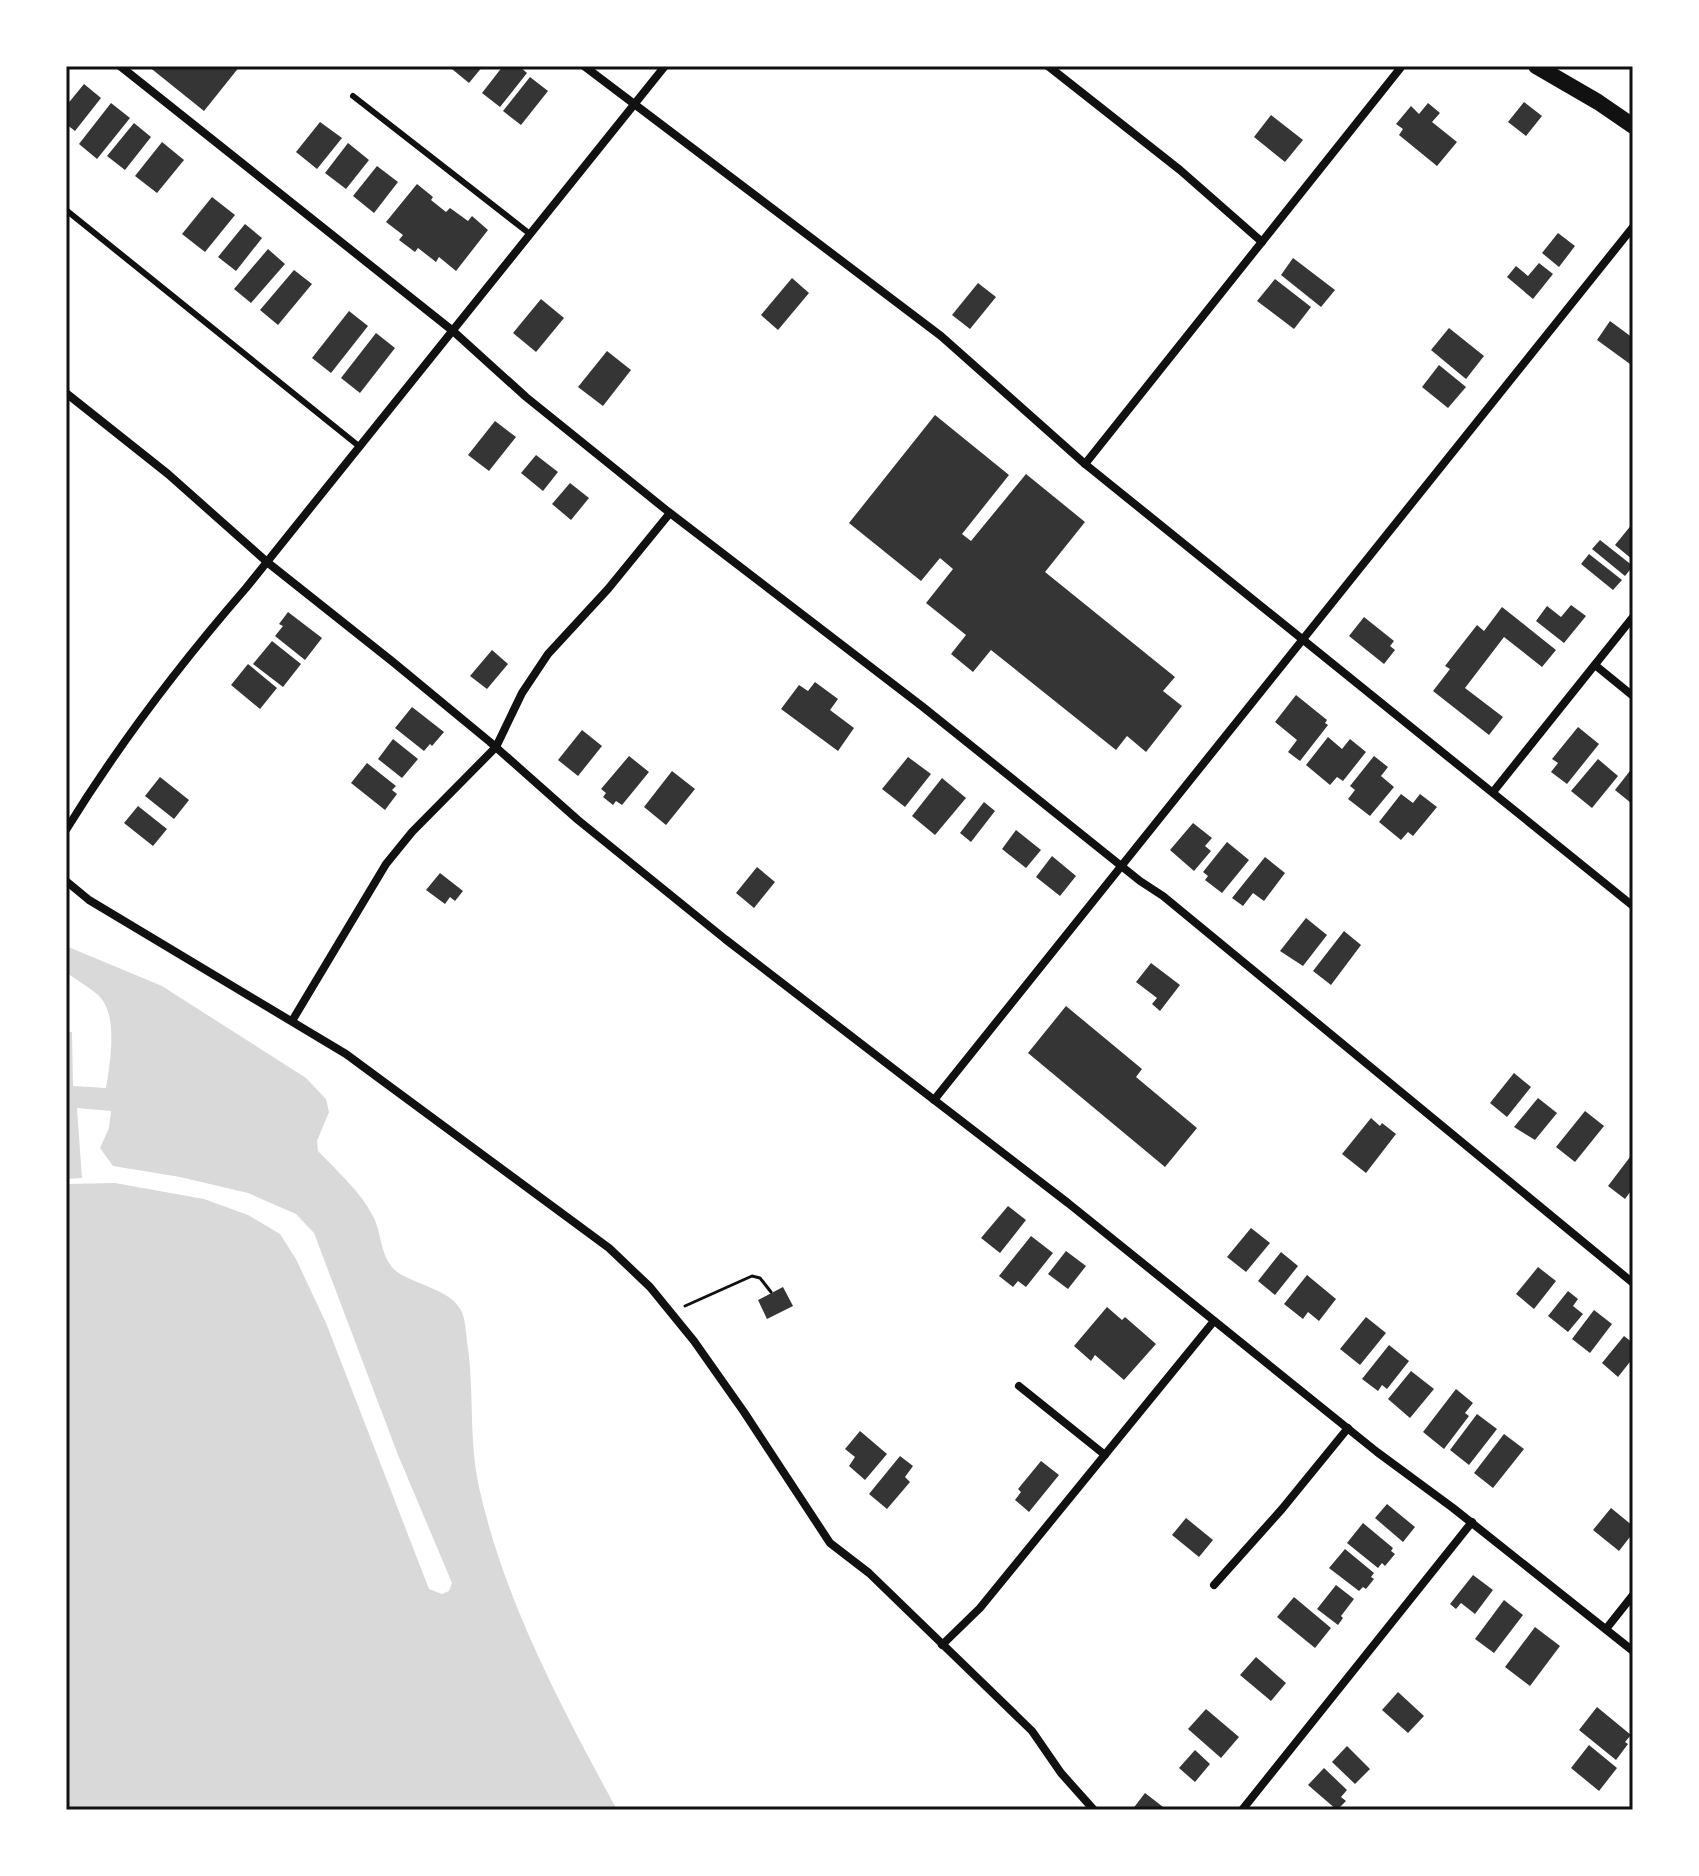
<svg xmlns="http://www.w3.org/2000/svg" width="1699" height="1876" viewBox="0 0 1699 1876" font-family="Figtree,sans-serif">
	<rect width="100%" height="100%" fill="#fff"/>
	<path fill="#d9d9d9" d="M66,946L162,986L306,1078L326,1099L329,1112L317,1141L318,1151C338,1172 359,1190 373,1216C382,1233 380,1258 396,1271C416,1286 450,1288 462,1312C466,1322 466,1337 468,1348C474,1394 469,1441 479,1487C504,1601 562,1708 617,1810H66V1184L115,1183L204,1199L248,1215L280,1234L296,1259L326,1323L429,1589L442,1594L449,1591L452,1583L398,1455L314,1233L296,1214L248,1193L180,1177L113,1166L100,1148L109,1128L111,1111L77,1108L82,1178L66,1179V1032H72L73,1086L106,1088C110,1063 119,1014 98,995C88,986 76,980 66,972Z"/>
	<g fill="#353535">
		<path d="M148,66H240L204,111Z"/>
		<path d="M454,66H483L469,83L452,69Z"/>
		<path d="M503,66H519L527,73L500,107L482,93Z"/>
		<path d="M530,77L548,91L521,125L503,111Z"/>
		<path d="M84,84L101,98L75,131L66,124V106Z"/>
		<path d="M1524,102L1542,116L1526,136L1508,122Z"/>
		<path d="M111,103L130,118L97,159L79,144Z"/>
		<path d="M1428,103L1440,113L1432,122L1457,142L1437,166L1399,135L1403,129L1396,124L1411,106L1419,114Z"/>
		<path d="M1271,115L1303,140L1285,162L1254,137Z"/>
		<path d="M320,122L342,138L317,169L296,152Z"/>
		<path d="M134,123L151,137L125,170L107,156Z"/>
		<path d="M162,142L184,160L157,193L135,176Z"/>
		<path d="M348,143L369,160L346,189L325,173Z"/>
		<path d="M377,166L398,182L374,213L353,196Z"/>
		<path d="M417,184L433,197L431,200L446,212L450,208L468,221L472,216L488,230L456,271L439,257L436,262L418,248L415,252L399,240L403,235L386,222Z"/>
		<path d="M212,197L235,215L205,252L182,234Z"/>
		<path d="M245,224L262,238L236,271L218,257Z"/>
		<path d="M1558,233L1575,246L1559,267L1542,253Z"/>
		<path d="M268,249L285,264L251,303L234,289Z"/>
		<path d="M1293,258L1335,290L1321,307L1281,275Z"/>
		<path d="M1539,263L1553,274L1533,299L1507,277L1516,266L1528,276Z"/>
		<path d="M294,270L312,284L278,325L260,310Z"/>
		<path d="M792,278L809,293L778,330L761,315Z"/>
		<path d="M1275,279L1311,307L1294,329L1257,301Z"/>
		<path d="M978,283L996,297L970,329L952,315Z"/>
		<path d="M541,299L564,318L536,352L513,333Z"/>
		<path d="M349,311L368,326L331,373L312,358Z"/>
		<path d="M1610,321L1633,338V359L1630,364L1597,340Z"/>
		<path d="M1449,328L1484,356L1466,379L1431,350Z"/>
		<path d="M376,333L395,348L360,393L341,378Z"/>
		<path d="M607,351L631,370L603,406L578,387Z"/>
		<path d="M1439,365L1466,387L1448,408L1422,387Z"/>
		<path d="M935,415L1009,475L962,534L971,541L1026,474L1085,522L1045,572L1175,677L1163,691L1182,706L1146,752L1127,736L1116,750L991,650L973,672L951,654L966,635L926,603L953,569L940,558L921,581L849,523Z"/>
		<path d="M495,421L516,437L489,471L468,455Z"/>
		<path d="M536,455L558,472L543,491L521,473Z"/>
		<path d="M570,483L589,498L571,520L552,504Z"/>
		<path d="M1633,523V560L1615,545Z"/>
		<path d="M1600,540L1633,566L1625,576L1592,549Z"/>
		<path d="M1589,554L1622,580L1613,590L1581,564Z"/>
		<path d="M1571,605L1586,616L1564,643L1536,621L1547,606L1561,617Z"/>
		<path d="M1502,607L1556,650L1542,667L1504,637L1465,688L1503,717L1489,735L1433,691L1450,669L1445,666L1477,625L1484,631Z"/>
		<path d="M288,612L322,638L305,660L275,636L283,626L279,624Z"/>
		<path d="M1364,617L1394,641L1390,646L1395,650L1384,664L1349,636Z"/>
		<path d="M272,641L301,664L283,687L253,664Z"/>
		<path d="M492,650L508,664L487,689L470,676Z"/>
		<path d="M248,664L277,688L260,709L231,685Z"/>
		<path d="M815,682L838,699L830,710L854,728L838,751L781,709L799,685L808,691Z"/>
		<path d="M1296,695L1327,720L1325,723L1328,725L1300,761L1288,752L1297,740L1275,722Z"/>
		<path d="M412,707L444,732L432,746L430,744L424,751L395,728Z"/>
		<path d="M1578,727L1599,744L1567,784L1551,772L1558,763L1552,759Z"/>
		<path d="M582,730L602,746L578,776L558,760Z"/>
		<path d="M1328,737L1342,749L1350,739L1366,752L1343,781L1337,777L1330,785L1306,765Z"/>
		<path d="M393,739L418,759L402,778L378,759Z"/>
		<path d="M629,756L649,772L622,805L616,801L613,805L603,797L606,793L601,789Z"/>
		<path d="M1374,756L1388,767L1381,776L1394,787L1370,816L1348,799L1355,790L1350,786Z"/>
		<path d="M908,757L931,774L905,807L882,789Z"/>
		<path d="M1598,759L1618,776L1592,808L1571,791Z"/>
		<path d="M367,763L396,786L392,790L397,794L385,810L351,783Z"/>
		<path d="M1633,767V801L1631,803L1615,790Z"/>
		<path d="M672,771L695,789L666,825L644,807Z"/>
		<path d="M160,777L189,800L174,819L145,796Z"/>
		<path d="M942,778L966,798L935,835L912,816Z"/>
		<path d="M1401,794L1413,803L1420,794L1437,807L1413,836L1408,832L1401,840L1379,822Z"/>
		<path d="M984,802L995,811L971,842L960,833Z"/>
		<path d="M138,806L167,829L153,846L124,823Z"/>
		<path d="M1193,823L1212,838L1205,846L1211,851L1194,871L1170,850Z"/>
		<path d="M1016,830L1041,850L1026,868L1002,849Z"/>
		<path d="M1227,842L1249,860L1222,893L1205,880L1208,876L1203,872Z"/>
		<path d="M1052,856L1076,876L1060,896L1036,877Z"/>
		<path d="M1265,857L1285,873L1264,901L1253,893L1243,906L1232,898Z"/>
		<path d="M757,867L775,882L754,908L736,893Z"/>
		<path d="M440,873L463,891L455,901L450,897L445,904L426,890Z"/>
		<path d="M1306,918L1327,935L1303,966L1280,951Z"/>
		<path d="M1344,931L1361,945L1331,985L1313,971Z"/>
		<path d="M1151,963L1180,985L1160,1011L1152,1004L1157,998L1136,982Z"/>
		<path d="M1066,1006L1142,1069L1136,1077L1197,1128L1165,1167L1028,1053Z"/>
		<path d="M1514,1073L1531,1087L1507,1117L1490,1103Z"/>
		<path d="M1538,1098L1557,1113L1535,1140L1514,1127Z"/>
		<path d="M1585,1111L1604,1126L1575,1162L1556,1147Z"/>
		<path d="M1371,1118L1380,1126L1382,1123L1396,1134L1366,1173L1342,1154Z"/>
		<path d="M1630,1157L1633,1159V1188L1625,1199L1608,1186Z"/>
		<path d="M1008,1206L1026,1220L1000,1253L981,1238Z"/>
		<path d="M1251,1228L1270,1243L1246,1272L1227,1257Z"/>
		<path d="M1031,1236L1053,1253L1026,1287L1018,1281L1013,1287L999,1276Z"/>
		<path d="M1066,1251L1086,1266L1068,1289L1048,1274Z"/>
		<path d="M1281,1252L1298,1266L1275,1295L1258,1281Z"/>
		<path d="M1538,1267L1556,1281L1534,1309L1516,1294Z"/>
		<path d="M1307,1275L1336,1299L1319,1321L1308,1312L1303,1319L1284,1304Z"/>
		<path d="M783,1287L793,1306L767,1319L758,1300Z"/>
		<path d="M1568,1291L1578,1299L1573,1306L1583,1314L1568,1332L1548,1316Z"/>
		<path d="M1107,1307L1122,1320L1125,1317L1156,1344L1124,1380L1095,1355L1091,1361L1074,1346Z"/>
		<path d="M1594,1310L1612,1324L1590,1353L1572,1339Z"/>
		<path d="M1366,1317L1386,1333L1360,1365L1340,1349Z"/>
		<path d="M1624,1336L1633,1343V1358L1618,1377L1602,1363Z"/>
		<path d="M1389,1345L1409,1361L1387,1389L1382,1385L1378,1391L1362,1379Z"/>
		<path d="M1411,1371L1434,1389L1410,1418L1388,1399Z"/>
		<path d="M1456,1389L1473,1403L1465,1413L1469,1416L1444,1449L1423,1432Z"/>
		<path d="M1477,1414L1497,1429L1469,1465L1450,1450Z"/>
		<path d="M860,1431L887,1454L865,1480L849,1466L855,1457L845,1449Z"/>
		<path d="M1504,1434L1524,1449L1493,1488L1474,1473Z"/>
		<path d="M900,1456L913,1466L905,1477L910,1482L887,1509L869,1494Z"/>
		<path d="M1041,1461L1059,1475L1029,1512L1015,1500L1021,1492L1018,1489Z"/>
		<path d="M1387,1504L1415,1527L1403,1542L1375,1518Z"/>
		<path d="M1611,1508L1633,1526V1533L1619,1551L1593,1530Z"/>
		<path d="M1186,1518L1213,1540L1199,1557L1172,1535Z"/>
		<path d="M1363,1523L1393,1548L1391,1551L1395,1554L1385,1566L1382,1563L1378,1568L1347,1543Z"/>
		<path d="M1345,1549L1374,1573L1371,1577L1374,1579L1366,1589L1363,1587L1359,1591L1329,1568Z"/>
		<path d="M1473,1575L1493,1590L1475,1614L1461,1603L1456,1609L1450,1604Z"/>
		<path d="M1336,1585L1354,1599L1341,1616L1343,1618L1338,1625L1317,1609Z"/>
		<path d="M1294,1597L1331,1628L1315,1648L1277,1617Z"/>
		<path d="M1504,1600L1523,1615L1494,1653L1475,1639Z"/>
		<path d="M1535,1627L1560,1646L1530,1686L1505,1667Z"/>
		<path d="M1256,1657L1286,1683L1271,1701L1240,1675Z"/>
		<path d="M1398,1692L1424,1716L1408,1733L1382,1710Z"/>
		<path d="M1597,1707L1631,1735L1625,1742L1628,1744L1616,1760L1579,1730Z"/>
		<path d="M1206,1709L1239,1737L1221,1758L1188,1729Z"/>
		<path d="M1589,1745L1617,1768L1599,1791L1571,1768Z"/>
		<path d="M1347,1746L1370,1769L1355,1784L1332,1762Z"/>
		<path d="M1195,1750L1210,1764L1195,1782L1179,1768Z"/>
		<path d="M1324,1768L1347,1790L1341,1797L1346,1801L1337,1810L1308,1785Z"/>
		<path d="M1145,1793L1167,1810H1132Z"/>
	</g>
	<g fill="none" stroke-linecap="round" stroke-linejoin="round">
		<path stroke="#111" stroke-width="3" d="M685,1306L752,1276L760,1278L771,1292"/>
		<g stroke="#111" stroke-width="6">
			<path d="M353,96L530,234"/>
			<path d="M66,210L360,447"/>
		</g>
		<g stroke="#111" stroke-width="8">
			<path d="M120,66L453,331L526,397L670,513L923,707L1140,881L1163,896L1633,1283"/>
			<path d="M584,66L941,336L1085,464L1633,906"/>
			<path d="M1048,66L1180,170L1262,242"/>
			<path d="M66,393L168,474L267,562L393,662L490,742L578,820L725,939L1068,1203L1377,1452L1453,1508L1633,1651"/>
			<path d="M1085,464L1402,66"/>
			<path d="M1595,665L1633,696"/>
			<path d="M1493,792L1633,617"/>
			<path d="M66,830C119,744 180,664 246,588L665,66"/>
			<path d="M66,881L89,900L346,1054L609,1248L650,1287L694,1341L744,1412L830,1543L869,1573L1032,1731L1061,1773L1094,1810"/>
			<path d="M292,1021L386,864L412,832L496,747L522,693L548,654L608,589L670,513"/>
			<path d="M934,1100L1633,227"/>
			<path d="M1019,1386L1105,1455"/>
			<path d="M1214,1585L1282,1509L1348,1428"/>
			<path d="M1606,1629L1633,1595"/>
			<path d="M942,1645L980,1608L1214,1321"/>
			<path d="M1242,1810L1472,1522"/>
		</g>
		<path stroke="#111" stroke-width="16" d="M1536,66L1598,102L1633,126"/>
	</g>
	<rect width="1699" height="1876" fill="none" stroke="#ffffff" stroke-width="136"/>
	<rect x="68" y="68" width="1563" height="1740" fill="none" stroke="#111" stroke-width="3"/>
</svg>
